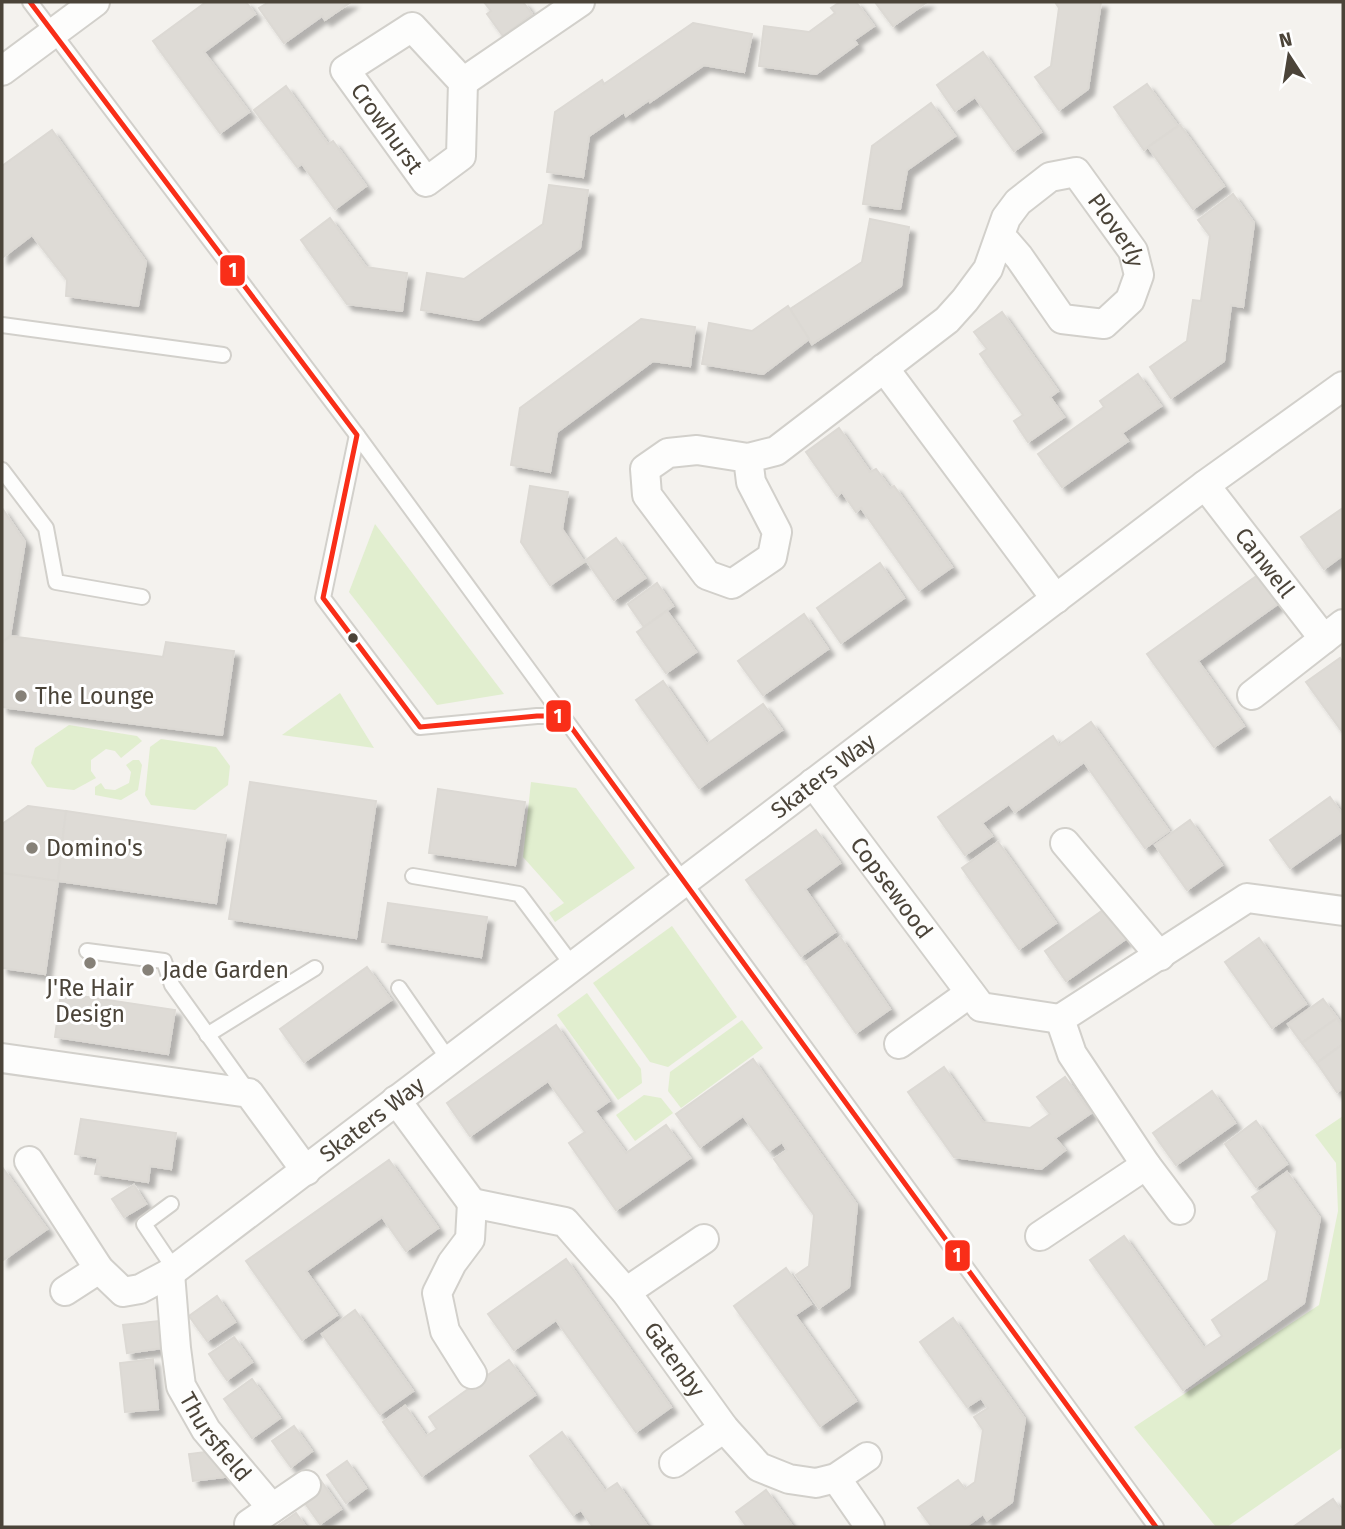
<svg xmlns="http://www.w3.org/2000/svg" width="1345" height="1529" viewBox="0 0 1345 1529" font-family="'Fira Sans',sans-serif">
	<defs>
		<filter id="shadow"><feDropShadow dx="6" dy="6" stdDeviation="2" flood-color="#0004"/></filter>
	</defs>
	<rect width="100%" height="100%" fill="#f4f2ee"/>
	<g fill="#e1eecf">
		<path d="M375,524L504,694L437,705L349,592Z"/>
		<path d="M340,693L374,748L282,735Z"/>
		<path d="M69,725L137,736L142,741L121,758L115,751L106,749L91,760V771L96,778L74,790L47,787L31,763L35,748Z"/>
		<path d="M161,739L216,747L230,766L228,785L195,810L151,805L145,795L150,747Z"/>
		<path d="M133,760H139L142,765L138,790L121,800L95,795V787L101,783L105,789L115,790L129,783L131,772L126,765Z"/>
		<path d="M531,782L576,788L635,868L555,922L549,913L564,903L523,857Z"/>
		<path d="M672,926L737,1017L668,1067L650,1062L593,983Z"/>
		<path d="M587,993L641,1069L642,1083L618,1100L557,1015Z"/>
		<path d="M742,1020L763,1048L681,1108L668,1091L670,1072Z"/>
		<path d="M644,1095L661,1098L673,1113L635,1141L616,1115Z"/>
		<path d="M1343,1116V1447L1227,1527H1216L1134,1427L1319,1305L1338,1211L1336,1163L1315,1135Z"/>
	</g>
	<g fill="#dedbd6" stroke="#dcd9d4" stroke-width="2" filter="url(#shadow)">
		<path d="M206,2H246L255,14L204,52L249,112L220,133L153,41Z"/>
		<path d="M269,2H351L325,20L322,16L284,43L259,8Z"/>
		<path d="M484,2H523L532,14L503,36L487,14L491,11Z"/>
		<path d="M840,2H856L874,26L854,40L857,44L816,74L759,66L764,26L809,32L835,13L831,8Z"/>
		<path d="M875,2H927L893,26Z"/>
		<path d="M1055,2H1101L1088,89L1059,110L1035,77L1051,66L1059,8Z"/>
		<path d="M693,23L752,34L744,72L704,65L650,102L649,100L626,116L624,112L589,136L583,177L547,172L555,112L602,80L604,84Z"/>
		<path d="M983,52L1041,132L1014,151L975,97L955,111L937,85Z"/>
		<path d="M1147,84L1178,126L1144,150L1114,107Z"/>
		<path d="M286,86L328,144L333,141L366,186L335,209L302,164L297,167L254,110Z"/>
		<path d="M931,103L955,136L907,170L900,209L863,204L872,146Z"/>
		<path d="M1180,125L1224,186L1193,209L1148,147Z"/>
		<path d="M52,130L146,262L138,306L66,296L67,280L32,235L2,258V166Z"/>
		<path d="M549,185L588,190L580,248L478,320L421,310L427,273L464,279L543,224Z"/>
		<path d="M1233,194L1254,223L1243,307L1231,305L1224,361L1171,398L1150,367L1187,341L1193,300L1201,301L1210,236L1198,220Z"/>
		<path d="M330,218L366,267L407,273L402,311L347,304L301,240Z"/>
		<path d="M870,219L909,227L901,286L812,344L790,309L862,262Z"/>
		<path d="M788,306L809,339L763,374L702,364L709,323L752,331Z"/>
		<path d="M1002,312L1058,391L1050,397L1064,417L1028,442L1014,421L1023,415L980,354L987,349L974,332Z"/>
		<path d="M641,319L695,327L690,366L653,361L557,432L550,472L511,465L520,408Z"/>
		<path d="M1138,374L1161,406L1122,433L1128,441L1062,487L1038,454L1104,407L1100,401Z"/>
		<path d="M839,428L870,472L876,469L890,488L894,486L952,567L919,590L861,508L856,512L842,492L837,496L806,452Z"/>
		<path d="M530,486L568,492L562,529L584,562L550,585L521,542Z"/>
		<path d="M2,508L25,542L10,636L2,643Z"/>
		<path d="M1343,508V555L1324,569L1301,537Z"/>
		<path d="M616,538L645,578L614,600L586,560Z"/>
		<path d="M880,563L904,598L841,643L817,608Z"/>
		<path d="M1258,575L1279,603L1198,661L1244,726L1214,747L1147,654Z"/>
		<path d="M657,583L673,606L644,627L628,604Z"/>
		<path d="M667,611L696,652L666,673L637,632Z"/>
		<path d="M804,614L828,649L763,695L738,661Z"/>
		<path d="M10,636L163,657L166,642L234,651L222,735L2,707V643Z"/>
		<path d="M1340,658L1343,663V733L1306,682Z"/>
		<path d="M663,681L707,744L763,704L782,730L699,788L636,700Z"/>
		<path d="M1091,722L1169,831L1145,848L1084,762L1015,812L1009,804L982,823L992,836L965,855L938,817L1053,736L1059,745Z"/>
		<path d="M250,782L376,801L356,938L229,919Z"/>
		<path d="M438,789L525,802L515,865L429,853Z"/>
		<path d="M1330,797L1343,815V831L1290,868L1270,840Z"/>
		<path d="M28,806L66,811L58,881L2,873V824Z"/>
		<path d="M66,811L226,835L216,903L58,881Z"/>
		<path d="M1190,820L1222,865L1187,890L1155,845Z"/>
		<path d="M816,830L840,863L805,889L835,932L801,956L746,880Z"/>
		<path d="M998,842L1056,923L1019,949L962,868Z"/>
		<path d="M2,873L58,881L45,974L2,968Z"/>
		<path d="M388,903L487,917L481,957L382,942Z"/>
		<path d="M1106,908L1127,938L1066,981L1045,951Z"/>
		<path d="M840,937L890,1009L856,1033L806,962Z"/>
		<path d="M1259,938L1306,1004L1272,1028L1225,962Z"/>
		<path d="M367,967L391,1000L304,1062L280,1029Z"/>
		<path d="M61,993L175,1010L168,1054L55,1037Z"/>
		<path d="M1323,999L1337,1018L1302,1043L1288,1024Z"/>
		<path d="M1337,1018L1343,1027V1044L1317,1063L1302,1043Z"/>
		<path d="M556,1025L609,1101L595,1111L626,1153L666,1125L690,1158L616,1210L569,1143L585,1132L548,1081L470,1136L447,1103Z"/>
		<path d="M1343,1044V1088L1337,1092L1317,1063Z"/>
		<path d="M753,1059L857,1205L849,1287L819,1308L796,1275L809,1266L814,1215L774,1159L787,1150L782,1142L769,1151L743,1116L700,1147L676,1114Z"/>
		<path d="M944,1067L983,1122L1030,1128L1050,1114L1037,1097L1065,1077L1091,1113L1055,1138L1065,1150L1041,1169L954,1157L908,1092Z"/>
		<path d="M1212,1091L1235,1123L1176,1165L1153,1133Z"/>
		<path d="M81,1119L176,1133L171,1169L150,1166L148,1182L95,1174L98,1158L75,1154Z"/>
		<path d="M1256,1121L1287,1164L1256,1187L1225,1144Z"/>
		<path d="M389,1160L438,1228L406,1251L382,1217L306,1271L337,1315L302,1340L246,1261Z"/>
		<path d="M2,1167L47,1229L2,1261Z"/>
		<path d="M1287,1172L1320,1218L1304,1303L1183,1390L1090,1260L1124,1236L1204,1348L1222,1336L1212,1320L1268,1280L1277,1231L1252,1197Z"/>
		<path d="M134,1185L146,1204L124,1217L112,1199Z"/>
		<path d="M566,1259L671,1407L636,1432L556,1320L514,1350L488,1314Z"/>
		<path d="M786,1268L811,1304L795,1315L856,1401L820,1426L734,1306Z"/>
		<path d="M217,1296L235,1322L207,1341L189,1316Z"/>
		<path d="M355,1310L413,1391L380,1414L322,1334Z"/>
		<path d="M953,1318L1025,1419L1012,1502L987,1520L983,1514L965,1527H932L918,1508L958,1480L965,1489L975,1482L983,1430L974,1417L988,1408L981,1398L967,1407L920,1342Z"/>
		<path d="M159,1321L163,1348L127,1353L123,1325Z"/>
		<path d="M234,1337L252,1362L227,1380L209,1354Z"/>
		<path d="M153,1359L158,1409L125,1412L120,1363Z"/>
		<path d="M509,1360L535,1395L422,1476L383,1422L405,1406L426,1436L437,1429L429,1417Z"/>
		<path d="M252,1379L280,1418L252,1438L224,1399Z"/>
		<path d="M294,1426L312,1451L291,1467L272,1441Z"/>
		<path d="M562,1432L605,1491L617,1483L648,1527H593L581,1510L573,1515L530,1456Z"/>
		<path d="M221,1450L225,1477L193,1481L189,1454Z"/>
		<path d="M347,1461L366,1488L346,1503L327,1475Z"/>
		<path d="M321,1481L341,1509L320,1524L300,1496Z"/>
		<path d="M766,1490L793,1527H747L736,1512Z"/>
		<path d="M1333,1499L1343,1513V1527H1293Z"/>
		<path d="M296,1513L306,1527H276Z"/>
	</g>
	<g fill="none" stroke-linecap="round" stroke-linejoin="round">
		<g stroke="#d2d0cb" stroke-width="18">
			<g id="service">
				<path d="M30,2L357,435L1156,1527"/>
				<path d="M2,325L223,355"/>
				<path d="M357,435L323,598L420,727L537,716H563"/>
				<path d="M2,470L46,528L56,582L142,597"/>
				<path d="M413,876L519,894L573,966"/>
				<path d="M87,951L164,961L172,985L248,1091"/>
				<path d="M399,988L449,1060"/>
				<path d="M207,1035L315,968"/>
				<path d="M171,1204L144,1224L175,1270"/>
			</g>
		</g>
		<g stroke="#d2d0cb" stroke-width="32">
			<g id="minor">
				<path d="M412,27L463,82L461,156L426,182L345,70Z"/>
				<path d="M2,71L95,2"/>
				<path d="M463,82L580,2"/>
				<path d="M884,368L1056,599"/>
				<path id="s1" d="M748,458L751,482L777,532L772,557L732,584L707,575L647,495L645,469L668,453L697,450L748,458L776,451L947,320L965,300L988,269L1006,218L1018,202L1050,177L1076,172L1133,251L1139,275L1130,300L1104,324L1062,319L1019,257L1000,235"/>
				<path id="s2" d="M1205,485L1324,639"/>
				<path d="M1252,695L1343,624"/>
				<path id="s3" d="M813,783L981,1007L1060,1019"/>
				<path d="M1065,843L1160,956"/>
				<path d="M899,1044L970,993"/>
				<path d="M2,1058L249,1093L306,1171"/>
				<path d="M396,1100L472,1203"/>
				<path id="s4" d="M29,1161L99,1269L123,1292L140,1289L170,1273L1205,485L1343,386"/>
				<path d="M1180,1210L1146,1165L1072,1054L1060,1019L1247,898L1343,911"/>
				<path d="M1040,1236L1146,1165"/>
				<path id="s5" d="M170,1273L176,1348L181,1386L206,1430L272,1508"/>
				<path d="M65,1291L99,1269"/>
				<path d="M626,1292L704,1239"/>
				<path id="s6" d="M472,1374L445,1331L437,1293L452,1263L470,1239L472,1203L565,1222L626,1292L724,1428L759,1467L789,1479L816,1483L836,1478L867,1457"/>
				<path d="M674,1463L724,1428"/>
				<path d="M836,1478L870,1527"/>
				<path d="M249,1524L306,1485"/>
			</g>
		</g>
		<use href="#service" stroke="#fdfdfc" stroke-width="14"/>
		<use href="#minor" stroke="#fdfdfc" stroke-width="28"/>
		<g stroke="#fff" stroke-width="10">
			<path id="bus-1" d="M30,2L357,435L323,598L420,727L537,716H563L1156,1527"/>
		</g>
		<use href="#bus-1" stroke="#f92e18" stroke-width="5"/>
	</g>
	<circle fill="#4b4439" stroke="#fff" stroke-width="2.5" cx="353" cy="638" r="6"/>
	<g fill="#868178" stroke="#fff" stroke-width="2.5">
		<circle cx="21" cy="696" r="7"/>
		<circle cx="32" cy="848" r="7"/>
		<circle cx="90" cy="963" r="7"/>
		<circle cx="148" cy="970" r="7"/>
	</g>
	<g text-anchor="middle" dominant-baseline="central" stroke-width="6" stroke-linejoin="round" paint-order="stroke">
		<g font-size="23" fill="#4b4439" stroke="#fff">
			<text transform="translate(387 128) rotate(54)">Crowhurst</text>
			<text stroke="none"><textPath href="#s1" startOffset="938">Ploverly</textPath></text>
			<text stroke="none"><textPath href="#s2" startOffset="98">Canwell</textPath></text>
			<text stroke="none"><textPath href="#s4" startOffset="1034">Skaters Way</textPath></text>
			<text stroke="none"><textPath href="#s3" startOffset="131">Copsewood</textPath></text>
			<text stroke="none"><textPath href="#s4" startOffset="467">Skaters Way</textPath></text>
			<text stroke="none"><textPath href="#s6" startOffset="460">Gatenby</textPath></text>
			<text stroke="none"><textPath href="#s5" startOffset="175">Thursfield</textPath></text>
		</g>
		<g font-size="23" fill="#4b4439" stroke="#fff" text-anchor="start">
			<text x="35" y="696">The Lounge</text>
			<text x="46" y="848">Domino's</text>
			<text x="162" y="970">Jade Garden</text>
			<text x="90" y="988" text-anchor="middle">J'Re Hair<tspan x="90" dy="26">Design</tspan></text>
		</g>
	</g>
	<g stroke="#fff" stroke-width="2.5">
		<rect x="219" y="254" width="27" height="33" rx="7" fill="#f92e18"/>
		<rect x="545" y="699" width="27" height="34" rx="7" fill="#f92e18"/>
		<rect x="944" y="1239" width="27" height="33" rx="7" fill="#f92e18"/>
	</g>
	<g font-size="19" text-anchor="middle" font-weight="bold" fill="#fff">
		<text x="233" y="277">1</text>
		<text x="558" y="723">1</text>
		<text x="957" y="1262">1</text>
	</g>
	<rect width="1345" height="1529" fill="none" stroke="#4b4439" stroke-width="7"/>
	<g transform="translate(1289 56) rotate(348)" stroke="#ffffff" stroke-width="5" paint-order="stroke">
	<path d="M0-5L12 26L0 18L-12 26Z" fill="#4b4439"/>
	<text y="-10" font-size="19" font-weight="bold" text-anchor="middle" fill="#4b4439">N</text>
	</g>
</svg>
